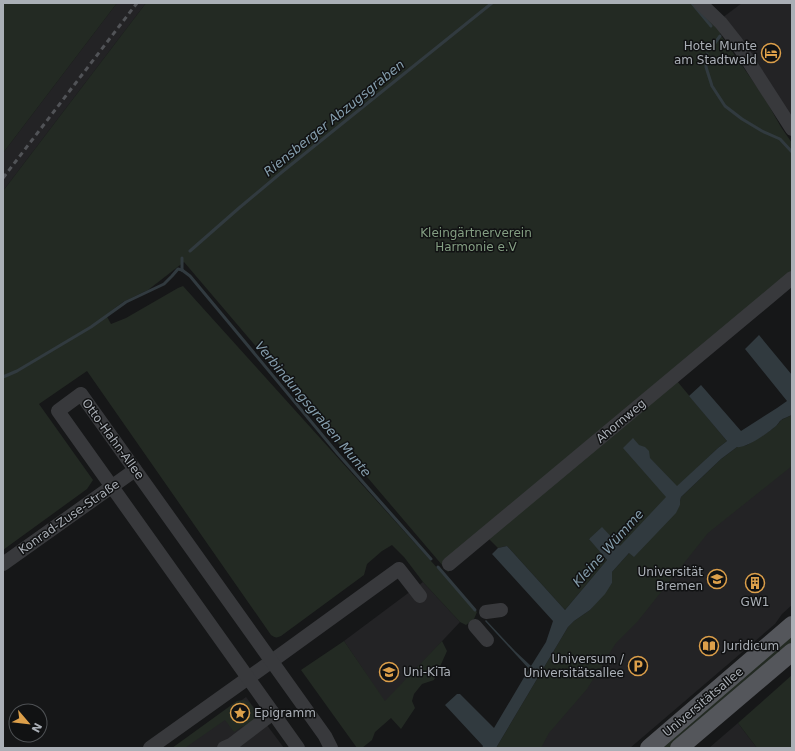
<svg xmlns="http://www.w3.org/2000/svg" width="795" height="751" viewBox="0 0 795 751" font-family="'DejaVu Sans',sans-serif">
	<rect width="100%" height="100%" fill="#161718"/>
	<g fill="#232325">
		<path d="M117,3H146L3,191V153Z"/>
		<path d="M742,3H792V121L722,18Z"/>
		<path d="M792,443V605L782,614L775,624L630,748H525L564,685Z"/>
		<path d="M423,582L460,622L385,702L344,641Z"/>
		<path d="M246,697L284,748H177Z"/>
		<path d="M738,723L757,748H709Z"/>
	</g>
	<g fill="#232a23">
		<path d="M3,3H117L3,153Z"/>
		<path d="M146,3H697L722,29L720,34L764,97L781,127L792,143V274L677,381L727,441L718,448L677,487L620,547L589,538L607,560L565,610L507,546L498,548L487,537L448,572L184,262L148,290L123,302L106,315L111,324L126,318L178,288L183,286L477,612L474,619L466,625L460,622L423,582L404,557L392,545L382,551L367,564L364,575L281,636C277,638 275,638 271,635L87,371L39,404L93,480L87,489L3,550V191Z"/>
		<path d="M792,415V466L708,533L638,621L616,643L587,689L549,733L541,748H496L568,627L574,621L590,610L612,583V572L629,553L680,505V501L681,497L721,459L737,447L747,445L771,430L778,424L781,420Z"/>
		<path d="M792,633V646L673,748H657Z"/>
		<path d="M344,641L385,701L442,641L447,651L434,680L422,684L414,694L412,701L415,708L401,729L391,718L375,732L372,740L362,748H357L301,670Z"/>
		<path d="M792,675V748H757L738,723Z"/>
		<path d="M243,700L249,702L261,718L246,729L243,726L234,732L225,720L185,748H172L237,701Z"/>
	</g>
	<path fill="#313a3f" d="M759,335L792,375V415C788,417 783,418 780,421C779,422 778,424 776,426C769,432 746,449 737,447L721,459L681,497L680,501V505L676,513L634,557L629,553L612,572V583L605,594L590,610L574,621L568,627L496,748H482L483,746L445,705L457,694H460L494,728L529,669L485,621L486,620L515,651L531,666L546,642L553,621L492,554L498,548L507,546L565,610L607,560L589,539L602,527L620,546L666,497L623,448L633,438L639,445L645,447L649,451L650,458L677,486L718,448L727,441L689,396L701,385L741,431L777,408L787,401L745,349Z"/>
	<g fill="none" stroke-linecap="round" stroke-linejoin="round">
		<g stroke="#313a3f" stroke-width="3">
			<path d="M692,3L711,26"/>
			<path d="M712,47L720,36"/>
			<path d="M707,54L706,67L712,86L725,106L742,119L762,131L780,139L792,152"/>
			<path d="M190,251L239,208L282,172L492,3"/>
			<path d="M182,258V270"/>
			<path d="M182,270L190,276L338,454L431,559"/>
			<path d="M3,377L17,371L91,327L126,302L164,284L172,276L178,269L182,270"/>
			<path d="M438,567L475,610"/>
		</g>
		<g stroke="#38393c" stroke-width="14">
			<path d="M700,3L721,23L736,42L792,129"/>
			<path d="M3,564L135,470"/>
			<path d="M449,564L792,278"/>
			<path d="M486,612L501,610"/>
			<path d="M475,626L487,640"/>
			<path d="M150,748L272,661L399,569L420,596"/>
			<path d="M224,748L231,745L273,713"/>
			<path d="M298,748L58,411L81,394L325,736L331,748"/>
		</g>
		<g stroke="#54565b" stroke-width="18">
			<path d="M649,748L792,625"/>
			<path d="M679,748L792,652"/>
		</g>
		<path stroke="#515357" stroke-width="3" stroke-dasharray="5 4" stroke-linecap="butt" d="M3,178L137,3"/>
	</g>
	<defs>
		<g id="hotel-ring" transform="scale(1)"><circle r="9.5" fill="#111213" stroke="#dc9f4a" stroke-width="1.5"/><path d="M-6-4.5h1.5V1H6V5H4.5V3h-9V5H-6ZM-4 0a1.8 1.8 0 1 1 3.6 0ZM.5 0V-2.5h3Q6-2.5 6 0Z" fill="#dc9f4a"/></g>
		<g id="university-ring" transform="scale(1)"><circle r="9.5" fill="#111213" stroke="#dc9f4a" stroke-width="1.5"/><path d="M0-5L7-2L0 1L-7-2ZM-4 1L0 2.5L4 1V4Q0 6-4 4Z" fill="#dc9f4a"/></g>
		<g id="building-ring" transform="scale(1)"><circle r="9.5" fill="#111213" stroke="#dc9f4a" stroke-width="1.5"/><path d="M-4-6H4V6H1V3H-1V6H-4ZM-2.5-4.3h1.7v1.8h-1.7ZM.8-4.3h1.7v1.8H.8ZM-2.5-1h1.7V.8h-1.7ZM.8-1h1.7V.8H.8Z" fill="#dc9f4a"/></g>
		<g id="library-ring" transform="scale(1)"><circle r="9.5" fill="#111213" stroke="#dc9f4a" stroke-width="1.5"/><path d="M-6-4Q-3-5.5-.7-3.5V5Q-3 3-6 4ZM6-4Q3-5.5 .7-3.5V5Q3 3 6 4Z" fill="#dc9f4a"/></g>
		<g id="parking-ring" transform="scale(1)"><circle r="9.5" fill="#111213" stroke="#dc9f4a" stroke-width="1.5"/><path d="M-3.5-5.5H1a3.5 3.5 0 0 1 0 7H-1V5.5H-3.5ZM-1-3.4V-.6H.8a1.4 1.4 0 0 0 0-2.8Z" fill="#dc9f4a"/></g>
		<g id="school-ring" transform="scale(1)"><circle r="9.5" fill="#111213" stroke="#dc9f4a" stroke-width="1.5"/><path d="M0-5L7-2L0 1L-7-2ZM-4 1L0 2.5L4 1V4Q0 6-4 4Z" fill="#dc9f4a"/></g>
		<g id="sight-ring" transform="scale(1)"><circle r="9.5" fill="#111213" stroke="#dc9f4a" stroke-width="1.5"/><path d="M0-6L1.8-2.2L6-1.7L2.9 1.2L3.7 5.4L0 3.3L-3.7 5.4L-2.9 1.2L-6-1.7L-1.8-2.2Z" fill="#dc9f4a"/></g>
	</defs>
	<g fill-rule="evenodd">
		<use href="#hotel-ring" x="771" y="53"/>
		<use href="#university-ring" x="717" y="579"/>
		<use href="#building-ring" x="755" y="583"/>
		<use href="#library-ring" x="709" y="646"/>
		<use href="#parking-ring" x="638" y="666"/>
		<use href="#school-ring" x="389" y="672"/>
		<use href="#sight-ring" x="240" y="713"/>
	</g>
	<g text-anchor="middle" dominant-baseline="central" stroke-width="3" stroke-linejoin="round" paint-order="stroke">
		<g font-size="12" fill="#aaafb6" stroke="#111213" text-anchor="end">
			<text x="757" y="46">Hotel Munte<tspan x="757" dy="14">am Stadtwald</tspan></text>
			<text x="703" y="572">Universität<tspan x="703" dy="14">Bremen</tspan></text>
			<text x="755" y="602" text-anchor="middle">GW1</text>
			<text x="723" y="646" text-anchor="start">Juridicum</text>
			<text x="624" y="659">Universum /<tspan x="624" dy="14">Universitätsallee</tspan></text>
			<text x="403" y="672" text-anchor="start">Uni-KiTa</text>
			<text x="254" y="713" text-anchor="start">Epigramm</text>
		</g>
		<g font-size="12" fill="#849f83" stroke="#111213">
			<text x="476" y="233">Kleingärtnerverein<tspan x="476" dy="14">Harmonie e.V</tspan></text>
		</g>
		<g font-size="12" fill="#aaafb6" stroke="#111213">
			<text transform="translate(621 421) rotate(-40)">Ahornweg</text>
			<text transform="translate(113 439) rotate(54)">Otto-Hahn-Allee</text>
			<text transform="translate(69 517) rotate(-35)">Konrad-Zuse-Straße</text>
			<text transform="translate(703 702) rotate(-40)">Universitätsallee</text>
		</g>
		<g font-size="13" font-style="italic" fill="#859ead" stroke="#111213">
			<text transform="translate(334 118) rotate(-39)">Riensberger Abzugsgraben</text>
			<text transform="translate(313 409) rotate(50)">Verbindungsgraben Munte</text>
			<text transform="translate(608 548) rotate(-48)">Kleine Wümme</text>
		</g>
	</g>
	<rect width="795" height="751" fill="none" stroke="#aaafb6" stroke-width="8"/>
	<g transform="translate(28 723) rotate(118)"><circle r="19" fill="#111213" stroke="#4e5154"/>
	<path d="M0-3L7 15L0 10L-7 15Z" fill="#dc9f4a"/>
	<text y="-6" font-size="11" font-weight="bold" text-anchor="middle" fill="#aaafb6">N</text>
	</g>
</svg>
